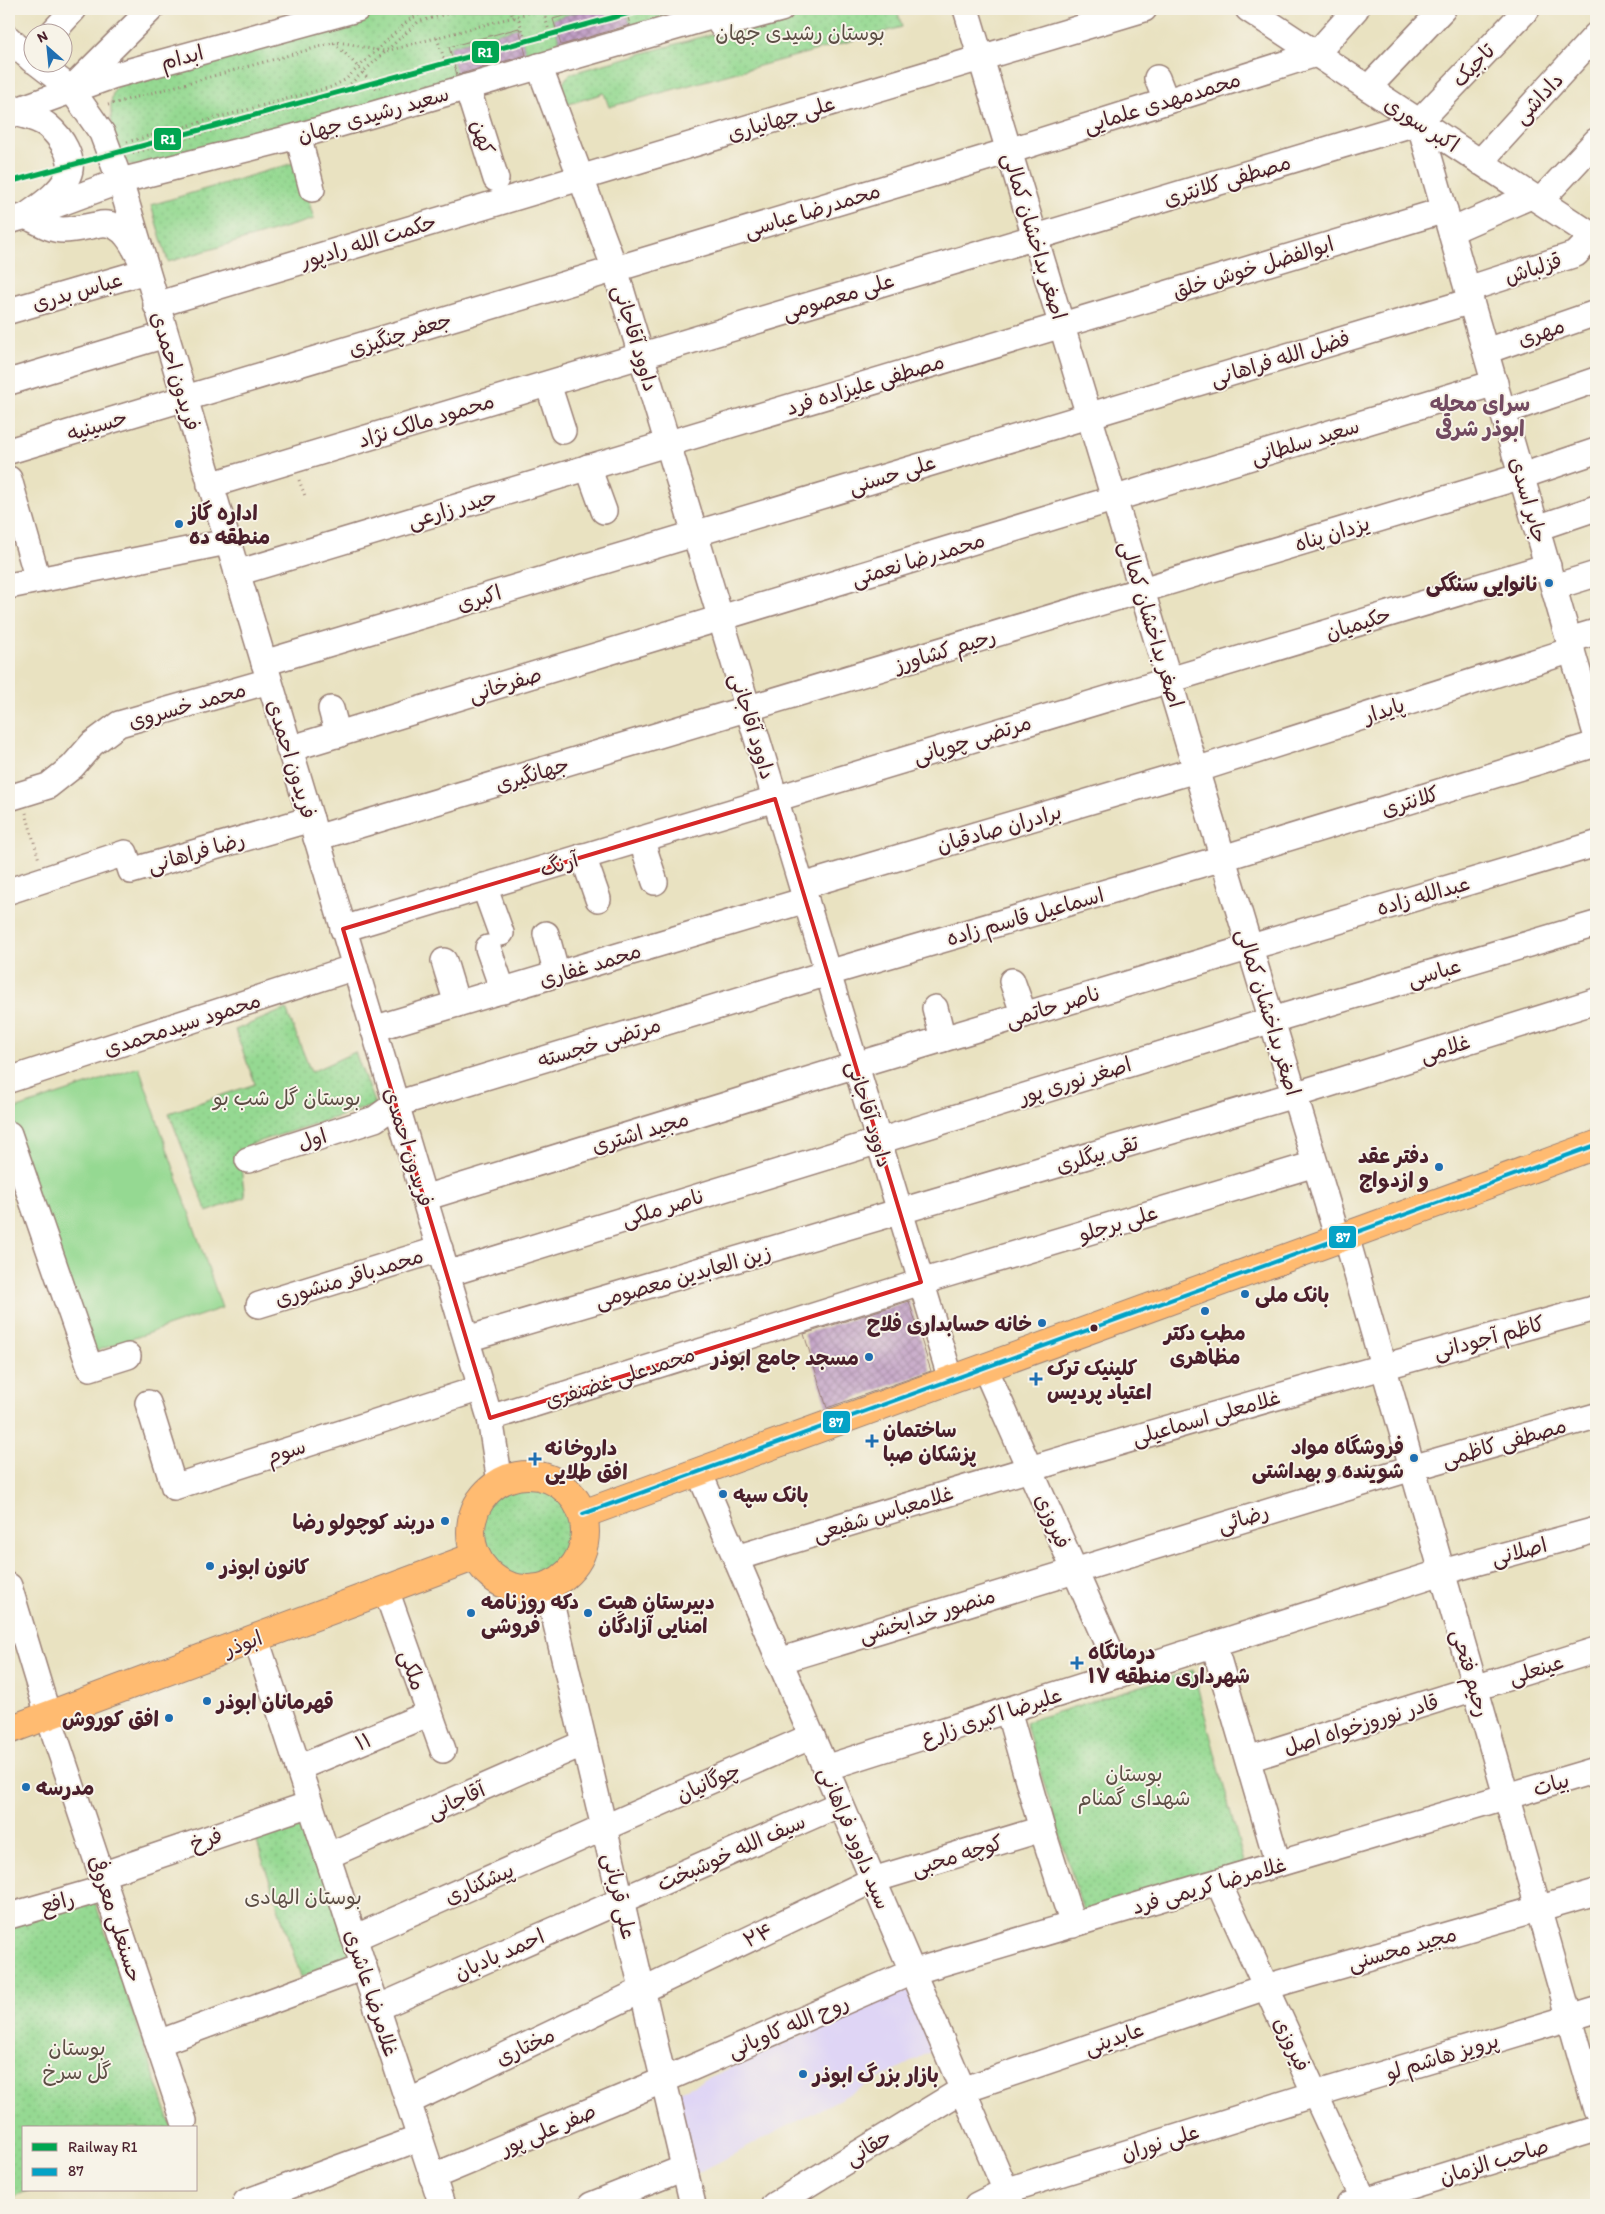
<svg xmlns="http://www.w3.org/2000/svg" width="1605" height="2214" viewBox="0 0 1605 2214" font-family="Itim,'Playpen Sans Arabic',sans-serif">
	<defs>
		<pattern id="green-dots" width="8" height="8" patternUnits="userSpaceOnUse" patternTransform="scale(1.25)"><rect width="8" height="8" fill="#95d992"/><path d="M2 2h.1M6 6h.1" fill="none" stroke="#82ba7e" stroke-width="1.8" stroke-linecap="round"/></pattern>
		<pattern id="building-cross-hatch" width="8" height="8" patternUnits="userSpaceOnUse" patternTransform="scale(1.25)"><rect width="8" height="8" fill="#c09ec5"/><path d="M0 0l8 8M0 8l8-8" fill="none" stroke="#9e80a0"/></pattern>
	</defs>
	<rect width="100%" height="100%" fill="#f7f3e8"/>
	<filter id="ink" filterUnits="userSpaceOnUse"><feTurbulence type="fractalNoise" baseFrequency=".02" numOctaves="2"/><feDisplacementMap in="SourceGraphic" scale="10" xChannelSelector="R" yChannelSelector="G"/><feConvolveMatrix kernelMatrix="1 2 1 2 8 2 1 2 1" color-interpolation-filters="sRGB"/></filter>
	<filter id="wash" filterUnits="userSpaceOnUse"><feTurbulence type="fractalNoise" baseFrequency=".0096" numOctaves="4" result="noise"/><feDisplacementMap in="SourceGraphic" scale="20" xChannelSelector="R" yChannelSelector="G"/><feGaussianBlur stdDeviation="1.12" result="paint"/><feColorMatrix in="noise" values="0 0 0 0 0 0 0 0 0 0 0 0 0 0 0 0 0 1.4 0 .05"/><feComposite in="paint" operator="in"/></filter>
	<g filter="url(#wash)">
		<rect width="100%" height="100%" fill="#e9e2c1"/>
		<path fill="#dfd5f5" d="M908,1987L932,2051L688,2178L669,2096Z"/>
		<g fill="url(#green-dots)" stroke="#707c5e">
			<path d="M386,9H594L595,14L584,10L553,19L563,53L528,61L518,28L449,47L459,81L137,167C132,165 127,164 123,160C113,149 107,104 114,91C118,84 126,81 133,78Z"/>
			<path d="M626,9H663L667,24L633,33Z"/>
			<path d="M802,9H897L902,27L609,107L604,93L566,105C562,93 559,81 572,73Z"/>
			<path d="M297,162L314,219L168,262L151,205Z"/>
			<path d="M286,1009L311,1072L355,1052L375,1105L251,1144L239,1154L245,1197L207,1212L169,1113L255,1084L235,1030Z"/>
			<circle cx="527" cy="1531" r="50"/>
			<path d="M1193,1670L1246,1870L1085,1917L1025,1722Z"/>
			<path d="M306,1816L353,1960L301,1977L254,1833Z"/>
			<path d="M94,1899L172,2128H24V2190H30L9,2198V1923Z"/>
		</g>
		<path fill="#95d992" stroke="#707c5e" d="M139,1067L222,1308L90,1353L9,1111Z"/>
		<g id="blocks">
			<g fill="url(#building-cross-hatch)">
				<path d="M588,9H626L630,25L561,45L553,19Z"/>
				<path d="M519,28L526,55L457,75L449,47Z"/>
				<path d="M909,1301L931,1371L827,1408L804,1334Z"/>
			</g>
		</g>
	</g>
	<g filter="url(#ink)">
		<use href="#blocks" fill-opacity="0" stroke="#9a8076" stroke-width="1"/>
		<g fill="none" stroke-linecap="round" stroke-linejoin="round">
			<g stroke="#9a8076" stroke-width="28">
				<g id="minor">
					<path d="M966,9L1338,1239"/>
					<path d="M1248,9L1596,238"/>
					<path d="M721,25L781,9"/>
					<path d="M53,32L74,9"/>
					<path d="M9,39L32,60"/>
					<path d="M36,62L71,89L102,133L120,181L490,1418L500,1482"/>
					<path d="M539,66L615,269L951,1380"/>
					<path d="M1157,78L1166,101"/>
					<path d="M75,85L151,9"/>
					<path d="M467,87L496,179"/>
					<path d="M1368,88L1443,9"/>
					<path d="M9,113L112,76L357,9"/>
					<path d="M1419,122L1596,734"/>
					<path d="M298,136L312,189"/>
					<path d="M1480,162L1596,35"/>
					<path d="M1540,201L1596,141"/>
					<path d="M9,221L26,216L120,181L298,136L738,9"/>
					<path d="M1451,231L1531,196"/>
					<path d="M1468,289L1576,254L1596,233"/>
					<path d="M156,305L1144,9"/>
					<path d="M9,311L146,271C137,253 126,221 101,224C89,226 75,230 63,230C50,230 37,221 26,216C41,205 60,193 68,176C76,159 61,137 48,126C39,118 23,116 12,112"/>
					<path d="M1486,351L1596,313"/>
					<path d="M9,382L165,335"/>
					<path d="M548,384L563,431"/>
					<path d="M1503,412L1596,380"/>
					<path d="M9,451L1009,151L1316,54L1356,9"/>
					<path d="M588,467L604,511"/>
					<path d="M9,479L38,580"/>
					<path d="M210,485L1419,122L1527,9"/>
					<path d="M1537,528L1596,508"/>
					<path d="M237,573L1445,210"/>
					<path d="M9,586L227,542"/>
					<path d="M1554,587L1596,574"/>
					<path d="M1569,640L1596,632"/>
					<path d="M264,663L1471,301"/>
					<path d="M331,709L338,735"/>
					<path d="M289,749L1495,383"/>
					<path d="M9,798L48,786L72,767L92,744L119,724L269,681"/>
					<path d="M316,838L1522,476L1596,451"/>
					<path d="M641,839L655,882"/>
					<path d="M583,856L598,899"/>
					<path d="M484,886L501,933"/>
					<path d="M802,886L1196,770L1572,650"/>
					<path d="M9,891L125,853L131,871L311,819"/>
					<path d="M343,929L1548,566"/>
					<path d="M546,934L557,974"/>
					<path d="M488,948L503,991"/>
					<path d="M444,961L457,1004"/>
					<path d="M1012,981L1024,1015"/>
					<path d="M935,1008L943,1039"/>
					<path d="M373,1029L806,900"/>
					<path d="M9,1080L355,967"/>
					<path d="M9,1134L90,1368L128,1356"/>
					<path d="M248,1160L375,1119L396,1104L828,973L1223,858L1596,744"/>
					<path d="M424,1198L856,1065L1596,844"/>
					<path d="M1346,1236L1596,2110"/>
					<path d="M447,1274L1272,1020L1596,924"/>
					<path d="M259,1305L440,1249"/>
					<path d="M467,1339L1294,1095L1596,1001"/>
					<path d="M985,1368L1121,1675"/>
					<path d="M148,1403L174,1487L481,1388"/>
					<path d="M490,1418L921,1282L1315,1164"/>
					<path d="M699,1472L1012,2205"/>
					<path d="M736,1558C1021,1470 1308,1386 1596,1308"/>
					<path d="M9,1586L48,1715L184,2121"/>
					<path d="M547,1586L693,2205"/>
					<path d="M386,1590L443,1750"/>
					<path d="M256,1639L442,2205"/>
					<path d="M1214,1645L1278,1864"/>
					<path d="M779,1661L1412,1468L1596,1416"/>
					<path d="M1008,1710L1042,1829L1073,1925"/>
					<path d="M1248,1759L1596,1650"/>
					<path d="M298,1768L428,1714"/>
					<path d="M825,1768L1442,1572L1596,1530"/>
					<path d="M327,1856L584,1743"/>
					<path d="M101,1875L310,1804"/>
					<path d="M1218,1882L1366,2205"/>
					<path d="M9,1916L106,1888"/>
					<path d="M354,1938L812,1736"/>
					<path d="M377,2008L840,1804"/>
					<path d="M158,2043L364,1967"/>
					<path d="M408,2102L873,1880L1042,1829"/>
					<path d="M432,2177L664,2080L912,1972L1596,1770"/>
					<path d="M248,2205L246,2202L420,2138"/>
					<path d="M591,2205L684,2168"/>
					<path d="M774,2205L962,2090L1266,1987L1596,1892"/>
					<path d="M977,2205L1005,2191L1315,2094L1596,2010"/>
					<path d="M1349,2205L1596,2129"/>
				</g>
			</g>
			<g stroke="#9a8076" stroke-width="30">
				<g id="major">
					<circle cx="528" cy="1532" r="57"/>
					<path d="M583,1514L1596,1145"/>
					<path d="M9,1730L476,1556"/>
				</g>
			</g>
			<g stroke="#9a8076" stroke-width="3" stroke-dasharray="1 4" stroke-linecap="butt">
				<path d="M510,9L513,17L519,20L528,47"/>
				<path d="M548,9L544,14L552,41"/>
				<path d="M629,9L632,18"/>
				<path d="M630,12L643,9"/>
				<path d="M437,38L448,70"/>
				<path d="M526,40L550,33"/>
				<path d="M333,43C351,41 368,51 387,51L543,9"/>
				<path d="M108,105L333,43C342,48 369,79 376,89L380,88"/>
				<path d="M127,142L331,87L345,80L409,20L418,15L439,9"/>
				<path d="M133,153L337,96L418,22L464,9"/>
				<path d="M299,480L305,496"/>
				<path d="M26,813L39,860"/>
			</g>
			<use href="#minor" stroke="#fff" stroke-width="25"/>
			<use href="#major" stroke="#ffbb71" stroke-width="28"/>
			<g stroke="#f7f3e8" stroke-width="8">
				<path id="bus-1" d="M583,1514L1596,1145"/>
			</g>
			<use href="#bus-1" stroke="#04a2c6" stroke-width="4"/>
			<g stroke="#f7f3e8" stroke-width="9">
				<path id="rail-1" d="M9,182L644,9"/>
			</g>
			<use href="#rail-1" stroke="#00a651" stroke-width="5"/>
		</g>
	</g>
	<path fill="none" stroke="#d62828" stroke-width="4" stroke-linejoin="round" d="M775,799L921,1282L490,1418L343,929Z"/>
	<g fill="#1f6fb2" stroke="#f7f3e8" stroke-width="2">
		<circle cx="179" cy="524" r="5"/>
		<circle cx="1549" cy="583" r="5"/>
		<circle cx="1439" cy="1167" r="5"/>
		<circle cx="1245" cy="1294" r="5"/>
		<circle cx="1205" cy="1311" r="5"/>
		<circle cx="1042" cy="1323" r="5"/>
		<circle cx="869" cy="1357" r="5"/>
		<path d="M1033.5 1371.5h5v5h5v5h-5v5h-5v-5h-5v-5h5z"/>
		<path d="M869.5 1433.5h5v5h5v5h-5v5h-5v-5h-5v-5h5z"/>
		<circle cx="1414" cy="1458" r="5"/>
		<path d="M532.5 1451.5h5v5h5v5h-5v5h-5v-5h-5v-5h5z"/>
		<circle cx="723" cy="1494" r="5"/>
		<circle cx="445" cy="1521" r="5"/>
		<circle cx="210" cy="1566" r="5"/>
		<circle cx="471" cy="1613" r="5"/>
		<circle cx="588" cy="1613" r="5"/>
		<path d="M1074.5 1655.5h5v5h5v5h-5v5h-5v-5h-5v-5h5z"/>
		<circle cx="207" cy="1701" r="5"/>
		<circle cx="169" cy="1718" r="5"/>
		<circle cx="26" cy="1787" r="5"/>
		<circle cx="803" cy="2074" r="5"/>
	</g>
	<circle fill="#4a1f2b" stroke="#f7f3e8" stroke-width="2" cx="1094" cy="1328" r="4.5"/>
	<g text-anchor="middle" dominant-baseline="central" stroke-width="4" stroke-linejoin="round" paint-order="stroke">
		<g font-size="21" fill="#5d4e45" stroke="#f7f3e8">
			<text x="800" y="32">بوستان رشیدی جهان</text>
			<text x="287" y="1097">بوستان گل شب بو</text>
			<text x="1134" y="1773">بوستان<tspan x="1134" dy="24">شهدای گمنام</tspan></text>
			<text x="303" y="1896">بوستان الهادی</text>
			<text x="77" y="2047">بوستان<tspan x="77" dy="24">گل سرخ</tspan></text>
		</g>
		<g font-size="21" fill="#4a1f2b" stroke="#f7f3e8">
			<text transform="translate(182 57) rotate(-15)">ابدام</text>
			<text transform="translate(1473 65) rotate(-46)">تاجیک</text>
			<text transform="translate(1538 98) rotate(-47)">داداشی</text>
			<text transform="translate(1162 102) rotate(-17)">محمدمهدی علمایی</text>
			<text transform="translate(373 114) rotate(-16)">سعید رشیدی جهان</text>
			<text transform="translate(781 118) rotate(-17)">علی جهانیاری</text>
			<text transform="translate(1422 124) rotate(33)">اکبر سوری</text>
			<text transform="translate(483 137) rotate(72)">کهن</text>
			<text transform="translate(1227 180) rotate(-17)">مصطفی کلانتری</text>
			<text transform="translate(812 210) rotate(-17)">محمدرضا عباسی</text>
			<text transform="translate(1035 236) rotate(73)">اصغر بداخشان کمالی</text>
			<text transform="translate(368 241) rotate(-17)">حکمت الله رادپور</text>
			<text transform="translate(1253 267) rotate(-17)">ابوالفضل خوش خلق</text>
			<text transform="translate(1533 268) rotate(-18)">قزلباش</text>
			<text transform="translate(77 291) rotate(-16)">عباس بدری</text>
			<text transform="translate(838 296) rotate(-17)">علی معصومی</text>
			<text transform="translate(1541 332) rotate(-19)">مهری</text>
			<text transform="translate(400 334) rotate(-17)">جعفر چنگیزی</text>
			<text transform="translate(636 338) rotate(73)">داوود آقاجانی</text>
			<text transform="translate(1280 358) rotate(-17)">فضل الله فراهانی</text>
			<text transform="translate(176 371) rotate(73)">فریدون احمدی</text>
			<text transform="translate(865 384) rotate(-17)">مصطفی علیزاده فرد</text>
			<text transform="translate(426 420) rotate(-17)">محمود مالک نژاد</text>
			<text transform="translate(97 425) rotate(-17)">حسینیه</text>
			<text transform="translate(1305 441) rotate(-17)">سعید سلطانی</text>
			<text transform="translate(892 474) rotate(-17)">علی حسنی</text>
			<text transform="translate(1529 500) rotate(74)">جابر اسدی</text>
			<text transform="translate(452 508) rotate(-17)">حیدر زارعی</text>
			<text transform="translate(1332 533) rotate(-17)">یزدان پناه</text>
			<text transform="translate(918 559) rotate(-17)">محمدرضا نعمتی</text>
			<text transform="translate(479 598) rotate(-17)">اکبری</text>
			<text transform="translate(1358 623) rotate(-17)">حکیمیان</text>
			<text transform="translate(1152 624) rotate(73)">اصغر بداخشان کمالی</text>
			<text transform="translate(945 650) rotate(-17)">رحیم کشاورز</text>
			<text transform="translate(505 684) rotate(-17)">صفرخانی</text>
			<text transform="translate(187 705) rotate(-16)">محمد خسروی</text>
			<text transform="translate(1384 710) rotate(-18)">پایدار</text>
			<text transform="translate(753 726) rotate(73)">داوود آقاجانی</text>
			<text transform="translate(972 739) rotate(-17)">مرتضی چوپانی</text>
			<text transform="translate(292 759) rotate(73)">فریدون احمدی</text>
			<text transform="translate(532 774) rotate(-17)">جهانگیری</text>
			<text transform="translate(1410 801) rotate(-17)">کلانتری</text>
			<text transform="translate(999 828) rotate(-16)">برادران صادقیان</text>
			<text transform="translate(196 852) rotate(-16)">رضا فراهانی</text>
			<text transform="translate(559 864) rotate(-17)">آرنگ</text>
			<text transform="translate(1423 895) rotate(-16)">عبدالله زاده</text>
			<text transform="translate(1025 916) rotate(-16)">اسماعیل قاسم زاده</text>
			<text transform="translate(590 965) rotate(-17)">محمد غفاری</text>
			<text transform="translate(1434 972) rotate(-16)">عباسی</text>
			<text transform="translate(1053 1006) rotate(-17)">ناصر حاتمی</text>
			<text transform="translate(1269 1012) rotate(73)">اصغر بداخشان کمالی</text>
			<text transform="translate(182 1024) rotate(-18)">محمود سیدمحمدی</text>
			<text transform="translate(599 1042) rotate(-17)">مرتضی خجسته</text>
			<text transform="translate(1445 1048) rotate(-17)">غلامی</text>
			<text transform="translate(1075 1080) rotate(-17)">اصغر نوری پور</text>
			<text transform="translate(870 1114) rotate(73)">داوود آقاجانی</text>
			<text transform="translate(640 1132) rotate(-17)">مجید اشتری</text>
			<text transform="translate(312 1139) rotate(-18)">اول</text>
			<text transform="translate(409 1147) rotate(73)">فریدون احمدی</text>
			<text transform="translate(1097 1154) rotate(-17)">تقی بیگلری</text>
			<text transform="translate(663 1207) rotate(-17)">ناصر ملکی</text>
			<text transform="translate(1118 1223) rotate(-17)">علی برجلو</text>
			<text transform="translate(683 1276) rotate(-16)">زین العابدین معصومی</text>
			<text transform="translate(349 1277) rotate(-17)">محمدباقر منشوری</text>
			<text transform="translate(1489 1337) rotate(-15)">کاظم آجودانی</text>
			<text transform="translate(620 1377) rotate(-18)">محمدعلی غضنفری</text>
			<text transform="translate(1206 1417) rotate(-16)">غلامعلی اسماعیلی</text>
			<text transform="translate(1504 1442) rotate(-16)">مصطفی کاظمی</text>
			<text transform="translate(286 1451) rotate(-18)">سوم</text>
			<text transform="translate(883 1513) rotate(-17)">غلامعباس شفیعی</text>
			<text transform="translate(1243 1518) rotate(-17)">رضائی</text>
			<text transform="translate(1053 1521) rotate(66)">فیروزی</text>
			<text transform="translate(1519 1551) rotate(-15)">اصلانی</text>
			<text transform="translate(927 1615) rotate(-17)">منصور خدابخشی</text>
			<text transform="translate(243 1643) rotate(-20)">ابوذر</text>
			<text transform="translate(1536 1669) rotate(-18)">عینعلی</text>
			<text transform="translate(413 1670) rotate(71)">ملکی</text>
			<text transform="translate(1471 1673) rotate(74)">رحیم فتحی</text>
			<text transform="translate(991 1716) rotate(-18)">علیرضا اکبری زارع</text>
			<text transform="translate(1361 1724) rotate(-17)">قادر نوروزخواه اصل</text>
			<text transform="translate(363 1741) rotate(-23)">۱۱</text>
			<text transform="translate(708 1782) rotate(-24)">چوگانیان</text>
			<text transform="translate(1551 1784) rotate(-16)">بیات</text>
			<text transform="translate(456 1800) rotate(-24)">آقاجانی</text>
			<text transform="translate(855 1838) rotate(67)">سید داوود فراهانی</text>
			<text transform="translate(206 1839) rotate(-19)">فرخ</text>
			<text transform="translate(731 1852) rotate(-24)">سیف الله خوشبخت</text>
			<text transform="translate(957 1855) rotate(-17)">کوچه محبی</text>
			<text transform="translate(479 1883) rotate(-24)">پیشکناری</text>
			<text transform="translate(1209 1885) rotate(-16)">غلامرضا کریمی فرد</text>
			<text transform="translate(620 1896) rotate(77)">علی قربانی</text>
			<text transform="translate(57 1902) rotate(-16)">رافع</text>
			<text transform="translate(116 1918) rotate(72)">حسنعلی معروفی</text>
			<text transform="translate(758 1935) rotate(-25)">۲۴</text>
			<text transform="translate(1402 1948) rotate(-16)">مجید محسنی</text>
			<text transform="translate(499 1954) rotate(-24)">احمد بادبان</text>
			<text transform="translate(372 1993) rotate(72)">غلامرضا عاشری</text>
			<text transform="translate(788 2026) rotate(-23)">روح الله کاویانی</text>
			<text transform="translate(1114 2038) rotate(-19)">عابدینی</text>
			<text transform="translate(1292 2044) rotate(65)">فیروزی</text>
			<text transform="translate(525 2046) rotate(-25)">مختاری</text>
			<text transform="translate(1442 2056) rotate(-17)">پرویز هاشم لو</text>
			<text transform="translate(548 2129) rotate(-23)">صفر علی پور</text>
			<text transform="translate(1160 2142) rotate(-17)">علی نوران</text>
			<text transform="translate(868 2147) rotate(-32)">حقانی</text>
			<text transform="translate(1494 2161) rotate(-17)">صاحب الزمان</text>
		</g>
		<g font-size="21" font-weight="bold" fill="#4a1f2b" stroke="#f7f3e8" text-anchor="start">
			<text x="189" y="512">اداره گاز<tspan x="189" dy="24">منطقه ده</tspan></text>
			<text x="1539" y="583" text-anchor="end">نانوایی سنگکی</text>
			<text x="1429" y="1155" text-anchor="end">دفتر عقد<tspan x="1429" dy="24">و ازدواج</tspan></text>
			<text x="1255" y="1294">بانک ملی</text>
			<text x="1032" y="1323" text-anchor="end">خانه حسابداری فلاح</text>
			<text x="1205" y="1332" text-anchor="middle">مطب دکتر<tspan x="1205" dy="24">مظاهری</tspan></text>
			<text x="859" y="1357" text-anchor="end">مسجد جامع ابوذر</text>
			<text x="1047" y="1367">کلینیک ترک<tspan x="1047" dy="24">اعتیاد پردیس</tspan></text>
			<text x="883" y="1429">ساختمان<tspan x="883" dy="24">پزشکان صبا</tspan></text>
			<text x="1404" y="1446" text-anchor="end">فروشگاه مواد<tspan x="1404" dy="24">شوینده و بهداشتی</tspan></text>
			<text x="545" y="1447">داروخانه<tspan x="545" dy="24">افق طلایی</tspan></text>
			<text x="733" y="1494">بانک سپه</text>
			<text x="435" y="1521" text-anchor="end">دربند کوچولو رضا</text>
			<text x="220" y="1566">کانون ابوذر</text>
			<text x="481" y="1601">دکه روزنامه<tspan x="481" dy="24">فروشی</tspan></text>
			<text x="598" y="1601">دبیرستان هیت<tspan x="598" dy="24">امنایی آزادگان</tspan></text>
			<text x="1088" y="1651">درمانگاه<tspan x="1088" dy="24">شهرداری منطقه ۱۷</tspan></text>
			<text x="217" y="1701">قهرمانان ابوذر</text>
			<text x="159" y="1718" text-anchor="end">افق کوروش</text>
			<text x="36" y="1787">مدرسه</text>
			<text x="813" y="2074">بازار بزرگ ابوذر</text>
		</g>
		<g font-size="22" font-weight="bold" fill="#734b61" stroke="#f7f3e8">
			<text x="1480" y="403">سرای محله<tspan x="1480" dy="25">ابوذر شرقی</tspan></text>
		</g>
	</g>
	<g stroke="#f7f3e8" stroke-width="2">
		<rect x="471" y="40" width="29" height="24" rx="5" fill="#00a651"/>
		<rect x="153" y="127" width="29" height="24" rx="5" fill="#00a651"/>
		<rect x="1328" y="1225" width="29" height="24" rx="5" fill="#04a2c6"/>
		<rect x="822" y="1410" width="29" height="24" rx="5" fill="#04a2c6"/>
	</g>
	<g font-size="14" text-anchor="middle" font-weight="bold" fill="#fff">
		<text x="485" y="57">R1</text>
		<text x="168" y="144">R1</text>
		<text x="1343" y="1242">87</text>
		<text x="836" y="1427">87</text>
	</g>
	<rect width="1605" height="2214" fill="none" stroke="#f7f3e8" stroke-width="30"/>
	<rect x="22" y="2126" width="175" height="65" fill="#f7f3e8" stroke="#b29e9c"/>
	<rect x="32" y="2143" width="25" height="8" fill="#00a651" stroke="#b29e9c"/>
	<text x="68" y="2152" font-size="15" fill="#4a1f2b">Railway R1</text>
	<rect x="32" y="2168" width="25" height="8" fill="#04a2c6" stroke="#b29e9c"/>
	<text x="68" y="2176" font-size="15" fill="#4a1f2b">87</text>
	<g transform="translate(48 48) rotate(333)"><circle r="24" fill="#f7f3e8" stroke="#b29e9c"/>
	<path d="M0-4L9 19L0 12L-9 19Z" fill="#1f6fb2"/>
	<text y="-8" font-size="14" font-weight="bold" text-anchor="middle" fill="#4a1f2b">N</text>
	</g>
</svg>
